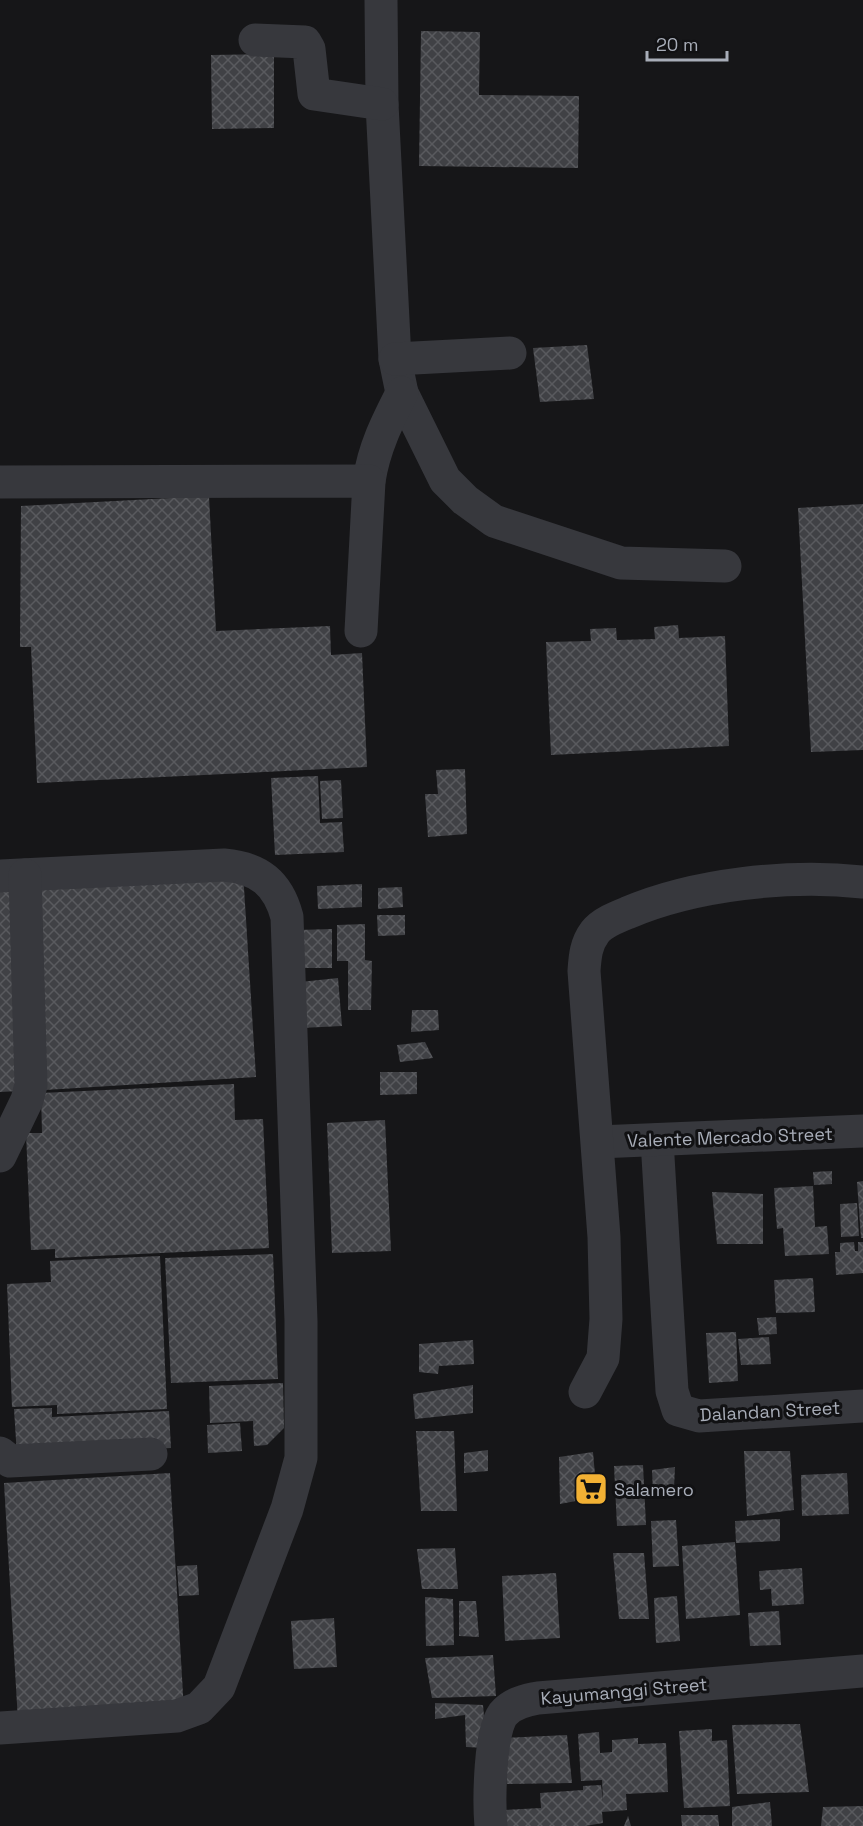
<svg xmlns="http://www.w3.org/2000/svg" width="863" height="1826" viewBox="0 0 863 1826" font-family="'Space Grotesk',sans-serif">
	<defs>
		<pattern id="building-cross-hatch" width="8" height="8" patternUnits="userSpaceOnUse" patternTransform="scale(1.5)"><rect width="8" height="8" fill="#404145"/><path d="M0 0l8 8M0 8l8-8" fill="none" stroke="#595a5e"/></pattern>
	</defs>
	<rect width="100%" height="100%" fill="#161618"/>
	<g fill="url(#building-cross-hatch)">
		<path d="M421,31L480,32L479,95L579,96L578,168L419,166Z"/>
		<path d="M274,54V128L212,129L211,55Z"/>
		<path d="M587,345L594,399L540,402L533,348Z"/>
		<path d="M209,496L216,631L330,626L331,655L362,653L367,767L37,783L31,647H20L21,506Z"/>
		<path d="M863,504V750L811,752L798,508Z"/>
		<path d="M678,625L679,638L725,636L729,746L551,755L546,642L591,641L590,629L616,628L617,640L655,639L654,627Z"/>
		<path d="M465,769L467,834L428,837L425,794H438L436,770Z"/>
		<path d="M318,776L320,823L342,822L344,852L275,855L271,778Z"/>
		<path d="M341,780L343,818L322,819L320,781Z"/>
		<path d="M243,872L256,1077L45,1090L32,885Z"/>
		<path d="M362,884V907L318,909L317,886Z"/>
		<path d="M0,886H10L20,1091L0,1092Z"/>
		<path d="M402,887L403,907L378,909V888Z"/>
		<path d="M377,915H405V935L378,936Z"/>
		<path d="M365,924V960L372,961L371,1010H348V961H337V925Z"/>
		<path d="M332,929V968H299L298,930Z"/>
		<path d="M338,978L342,1026L301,1028L300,982Z"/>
		<path d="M412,1010H438L439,1030L411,1032Z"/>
		<path d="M425,1042L433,1058L400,1062L397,1045Z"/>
		<path d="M380,1072H417V1094L380,1095Z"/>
		<path d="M234,1084L235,1120L263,1119L269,1248L55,1258V1249L31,1250L26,1133H42L41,1093Z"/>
		<path d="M385,1120L391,1251L332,1253L327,1123Z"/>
		<path d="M832,1171V1184L814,1185L813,1172Z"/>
		<path d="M863,1181V1238H861L857,1182Z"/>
		<path d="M813,1186L815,1227L827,1226L829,1254L785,1256L783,1228L777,1229L774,1188Z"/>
		<path d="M712,1192L763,1194V1244H717Z"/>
		<path d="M857,1203L859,1236L841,1237L840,1204Z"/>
		<path d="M854,1242L855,1251H858V1242H863V1273L836,1275L835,1252H840V1243Z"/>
		<path d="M273,1254L278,1379L171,1383L165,1258Z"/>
		<path d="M160,1256L167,1409L57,1414V1405L12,1407L7,1284L51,1282L50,1261Z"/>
		<path d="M813,1278L815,1312L776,1313L774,1280Z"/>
		<path d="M776,1317L777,1334L759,1335L757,1318Z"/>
		<path d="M736,1332L738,1381L709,1383L706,1333Z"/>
		<path d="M769,1337L771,1364L741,1365L738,1339Z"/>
		<path d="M473,1340L474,1364L439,1366L438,1374L419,1372V1344Z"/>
		<path d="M283,1383L284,1428L267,1445L254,1446L253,1421L210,1423L209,1386Z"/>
		<path d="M473,1385V1413L415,1419L413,1394Z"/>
		<path d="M52,1408V1417L169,1411L171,1448L17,1456L14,1409Z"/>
		<path d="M240,1423L242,1451L208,1453L207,1425Z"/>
		<path d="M416,1431H454L457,1511H421Z"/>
		<path d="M488,1450V1471L464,1473V1453Z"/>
		<path d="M744,1451H790L794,1510L747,1516Z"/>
		<path d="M593,1452L597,1497L560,1504L559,1457Z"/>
		<path d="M643,1465L646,1525L617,1526L614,1466Z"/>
		<path d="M675,1467L674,1488L653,1493L652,1470Z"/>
		<path d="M170,1473L184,1711L18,1721L4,1483Z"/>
		<path d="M847,1473L849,1514L802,1516L801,1475Z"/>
		<path d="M780,1519V1541L736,1543L735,1521Z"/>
		<path d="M676,1520L679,1566L653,1567L651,1521Z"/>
		<path d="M735,1542L740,1615L686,1619L682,1546Z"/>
		<path d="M455,1548L458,1589H422L417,1549Z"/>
		<path d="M613,1553H644L649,1619H619Z"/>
		<path d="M197,1565L199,1595L179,1596L177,1566Z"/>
		<path d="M802,1568L804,1604L772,1606L771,1589L760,1590L759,1571Z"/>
		<path d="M556,1573L560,1638L505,1641L502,1576Z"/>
		<path d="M677,1596L680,1641L656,1643L654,1598Z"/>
		<path d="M425,1597L453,1599L454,1645L426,1646Z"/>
		<path d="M459,1601H476L479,1637L459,1636Z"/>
		<path d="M779,1611L781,1645L750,1646L748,1613Z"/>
		<path d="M334,1618L337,1667L294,1669L291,1621Z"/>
		<path d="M493,1655L496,1696L432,1698L425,1658Z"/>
		<path d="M435,1703L483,1705L487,1748L466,1747L465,1715L435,1719Z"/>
		<path d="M800,1724L809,1792L737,1794L732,1725Z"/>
		<path d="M712,1729V1741L727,1740L730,1806L684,1808L679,1731Z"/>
		<path d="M599,1732L600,1753L612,1752V1740L638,1738V1744L666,1743L668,1792L626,1794L627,1810L602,1812L603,1823L585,1826H504L503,1810L541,1808L540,1793L583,1790V1786L601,1785L603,1801L602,1780L581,1781L578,1734Z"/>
		<path d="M567,1735L572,1783L507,1784L503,1738Z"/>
		<path d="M770,1802L772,1826H732V1807Z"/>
		<path d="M863,1806V1826H821L823,1807Z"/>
		<path d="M681,1815H718L719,1826H682Z"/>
		<path d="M628,1816L631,1826H624Z"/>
	</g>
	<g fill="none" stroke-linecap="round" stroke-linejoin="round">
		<g stroke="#37383d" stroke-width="33">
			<path d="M381,0L382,104L395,359L402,393L445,480L465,500L494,521L621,563L725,566"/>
			<path d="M255,40L305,42L309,49L314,94L382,104"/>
			<path d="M395,359L510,353"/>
			<path d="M369,481C374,448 387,422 402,393"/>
			<path d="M0,482L369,481L361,631"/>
			<path d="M0,876L224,865C259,868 278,883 287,917L301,1321V1458L287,1509L219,1687L199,1708L177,1716L0,1728"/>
			<path d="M657,1140L672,1391L678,1410L699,1416L863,1406"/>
			<path d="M598,1142L863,1131"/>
			<path d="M0,1156L27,1100L31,1085L25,875"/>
			<path d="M585,1392L603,1358L606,1319L604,1237L584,971C585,956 586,944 595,932C602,923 617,917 627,913C695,884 789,874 863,882"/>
			<path d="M0,1453L10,1461L151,1454"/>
			<path d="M491,1826C489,1804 489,1726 505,1712C514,1703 526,1700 538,1698L863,1671"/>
		</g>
	</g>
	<defs>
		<g id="supermarket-square" transform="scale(1.725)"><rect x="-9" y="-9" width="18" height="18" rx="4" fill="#f2b134" stroke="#111113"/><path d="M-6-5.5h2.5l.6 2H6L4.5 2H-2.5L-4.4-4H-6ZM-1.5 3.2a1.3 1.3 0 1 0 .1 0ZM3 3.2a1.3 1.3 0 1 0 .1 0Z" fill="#111"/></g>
	</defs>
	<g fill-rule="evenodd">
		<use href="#supermarket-square" x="591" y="1489"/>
	</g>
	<g text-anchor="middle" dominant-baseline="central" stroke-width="6" stroke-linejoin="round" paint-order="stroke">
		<g font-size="18" fill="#a8adb8" stroke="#111113">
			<text transform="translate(730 1137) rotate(-2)">Valente Mercado Street</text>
			<text transform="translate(770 1411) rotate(-3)">Dalandan Street</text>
			<text transform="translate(624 1691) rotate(-5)">Kayumanggi Street</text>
		</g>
		<g font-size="18" fill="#a8adb8" stroke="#111113" text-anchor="start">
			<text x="614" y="1489">Salamero</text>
		</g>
	</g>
	<path d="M647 51v9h80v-9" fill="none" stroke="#a8adb8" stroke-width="3"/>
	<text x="656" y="51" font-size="18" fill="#a8adb8" stroke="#111113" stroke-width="4.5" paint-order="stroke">20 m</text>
</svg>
